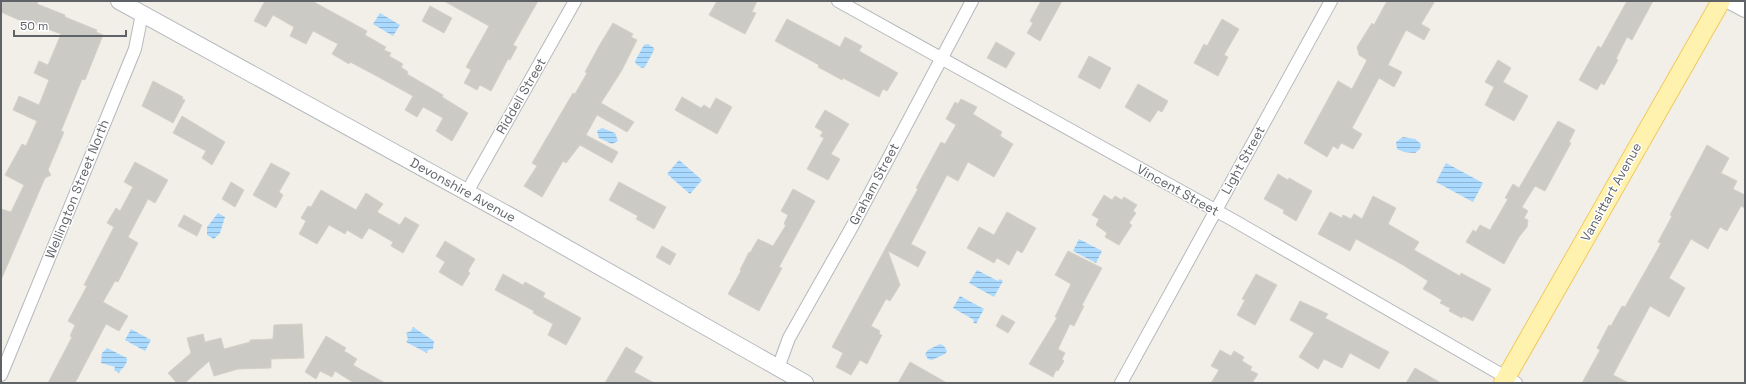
<svg xmlns="http://www.w3.org/2000/svg" width="1746" height="384" viewBox="0 0 1746 384" font-family="'Space Grotesk',sans-serif">
	<defs>
		<pattern id="water-rules" width="6" height="5" patternUnits="userSpaceOnUse"><rect width="6" height="5" fill="#aadaff"/><path d="M0 2.5h6" fill="none" stroke="#8eb4d2"/></pattern>
	</defs>
	<rect width="100%" height="100%" fill="#f1efe8"/>
	<g fill="url(#water-rules)">
		<path d="M380,13L400,25L393,36L373,24Z"/>
		<path d="M648,44L654,48V50L645,67L642,68L636,64L635,61L644,45Z"/>
		<path d="M602,128L615,133L618,141L612,144L599,138L597,131Z"/>
		<path d="M1403,137L1415,139L1421,144L1420,149L1415,153L1404,152L1397,149L1396,142Z"/>
		<path d="M679,160L702,180L690,194L667,174Z"/>
		<path d="M1446,163L1483,183L1473,202L1436,182Z"/>
		<path d="M218,213L225,217L220,233L214,239L207,235V227Z"/>
		<path d="M1079,239L1102,251L1096,263L1073,251Z"/>
		<path d="M977,270L998,281L1000,279L1003,281L994,297L969,283Z"/>
		<path d="M960,296L984,309L976,324L973,322L974,320L953,308Z"/>
		<path d="M413,327L434,341L433,349L428,350L427,353L406,342L408,339L406,333L411,331Z"/>
		<path d="M131,329L151,340L145,351L125,340Z"/>
		<path d="M940,344L944,346L947,351L945,354L932,360L928,359L925,354L928,350Z"/>
		<path d="M107,348L127,358C127,367 122,367 119,373L114,370L115,367L101,363L102,353Z"/>
	</g>
	<g fill="#cccac5" stroke="#d6d1c6">
		<path d="M1,1H38L37,4L65,15V17L97,30L96,32L103,35L85,80L82,79L61,131L64,132L48,170L51,175L45,178L1,280V209L11,212L24,185L5,175L22,144L26,146L37,121L13,110L19,96L39,105L49,80L34,73L39,61L48,65L61,34L29,22L28,24L1,12Z"/>
		<path d="M265,1H312L367,31L365,35L386,47L384,50L391,53L389,56L403,64L401,67L408,72L407,74L443,95L442,97L468,113L452,141L436,131L443,118L423,107L417,117L405,110L413,96L371,73L350,62L349,64L332,54L338,44L313,31L306,44L290,36L294,27L273,15L266,27L254,21Z"/>
		<path d="M444,1H538L513,45L517,47L510,60L508,59L491,91L480,85L477,90L464,83L471,70L466,67L489,26Z"/>
		<path d="M717,1H757L752,12L756,13L745,34L709,15Z"/>
		<path d="M1041,1H1062L1040,41L1027,33L1033,23L1030,21Z"/>
		<path d="M1387,1H1435L1421,24L1430,29L1424,40L1406,30L1388,65L1402,72L1394,87L1379,78L1352,128L1362,134L1353,149L1341,143L1338,149L1333,146L1327,157L1304,143L1338,81L1352,89L1367,60L1359,55L1357,47L1372,23L1374,25Z"/>
		<path d="M1627,1H1653L1632,40L1627,37L1616,59L1618,60L1604,85L1601,83L1597,90L1579,80L1598,46L1601,48Z"/>
		<path d="M430,6L452,18L444,33L422,21Z"/>
		<path d="M787,19L840,47L845,37L862,46L859,51L898,73L887,91L883,89L879,97L843,78L842,80L818,67L819,65L775,41Z"/>
		<path d="M1222,19L1239,29L1224,55L1228,57L1218,76L1194,63L1204,44L1207,46Z"/>
		<path d="M613,23L633,34L631,37L637,40L622,70L601,103L634,122L627,132L597,115L586,135L618,152L612,163L580,145L566,163L563,161L542,197L524,186L537,166L532,163L573,93L575,94L587,73L585,72L599,46Z"/>
		<path d="M996,42L1015,53L1006,68L987,58Z"/>
		<path d="M1089,56L1111,68L1100,89L1078,77Z"/>
		<path d="M1498,60L1511,68L1503,82L1528,96L1514,121L1485,105L1494,87L1485,82Z"/>
		<path d="M153,81L183,97L182,99L185,100L173,123L142,106Z"/>
		<path d="M1138,84L1168,101L1162,112L1158,110L1150,122L1125,107Z"/>
		<path d="M682,97L701,108L704,105L710,109L716,98L732,107L717,134L675,110Z"/>
		<path d="M961,99L977,107L973,114L1002,132L1000,136L1013,144L994,177L968,162L958,181L947,175L911,244L926,252L918,267L888,251L900,285L890,301L886,299L871,326L880,331L879,334L882,335L867,364L860,360L851,375L836,367L843,353L832,347L909,205L918,189L916,188L941,142L945,144L956,125L946,119L955,102L958,104Z"/>
		<path d="M825,110L849,124L831,154L840,159L828,180L807,169L824,138L820,136L823,132L815,127Z"/>
		<path d="M182,116L225,142L212,165L202,158L206,151L173,133Z"/>
		<path d="M1558,121L1575,130L1569,142L1571,143L1545,191L1535,186L1522,207L1528,211L1524,218L1528,220L1527,227L1519,237L1504,264L1466,242L1473,230L1476,232L1480,225L1490,230L1508,199L1505,198L1513,184L1519,188Z"/>
		<path d="M1707,145L1729,158L1721,173L1737,181L1733,189L1745,195V208L1741,206L1727,231L1720,227L1708,249L1691,239L1669,278L1685,288L1669,317L1650,306L1613,375L1629,383H1582L1600,350L1597,348L1609,325L1611,326L1622,306L1625,307L1659,247L1661,243L1658,242L1672,216L1670,215Z"/>
		<path d="M135,162L168,180L155,203L148,199L128,237L138,243L118,282L115,281L103,302L128,316L119,331L106,324L75,383H48L72,337L70,336L75,325L68,321L87,286L84,285L114,227L107,223L116,208L120,211L133,187L124,182Z"/>
		<path d="M271,163L290,173L279,192L283,195L276,208L253,195Z"/>
		<path d="M1278,174L1288,180L1289,178L1312,191L1296,221L1283,213L1284,210L1264,199Z"/>
		<path d="M231,182L244,190L235,207L222,199Z"/>
		<path d="M619,182L666,207L654,229L636,219L638,216L609,200Z"/>
		<path d="M793,189L815,201L779,267L782,268L759,311L728,294L741,271L740,270L749,252L750,253L758,239L773,246L786,225L784,224L788,215L781,211Z"/>
		<path d="M321,190L356,210L366,193L383,204L377,212L400,225L405,217L419,225L403,253L391,246L393,242L369,228L362,239L347,230L345,234L329,225L317,244L299,234L306,221L301,218L308,206L311,207Z"/>
		<path d="M1104,195L1112,200L1115,196L1122,200L1124,197L1137,205L1133,211L1136,213L1129,223L1132,225L1119,245L1105,237L1107,233L1096,225L1099,219L1092,215Z"/>
		<path d="M1373,196L1396,208L1388,224L1419,242L1414,250L1460,276L1461,273L1491,289L1473,321L1463,316L1462,318L1449,311L1450,308L1440,303L1442,300L1423,289L1428,281L1403,265L1356,239L1350,251L1318,234L1330,212L1342,218L1343,215L1351,219L1354,214L1362,219Z"/>
		<path d="M1007,212L1036,228L1022,253L1017,250L1009,265L997,258L994,263L967,248L979,227L994,235Z"/>
		<path d="M184,215L202,225L197,236L178,226Z"/>
		<path d="M445,241L475,259L468,271L470,273L462,286L439,272L445,262L436,256Z"/>
		<path d="M662,246L676,254L670,265L656,257Z"/>
		<path d="M1068,251L1102,268L1082,305L1084,306L1074,326L1070,324L1058,349L1065,353L1062,359L1064,361L1058,371L1056,370L1053,377L1029,364L1057,318L1055,317L1071,284L1055,275Z"/>
		<path d="M503,274L523,285L525,282L545,293L543,297L581,318L566,345L548,335L553,324L533,313L534,311L495,290Z"/>
		<path d="M1256,274L1277,285L1255,325L1237,315L1245,300L1242,299Z"/>
		<path d="M1300,301L1328,314L1325,318L1389,352L1379,369L1350,353L1342,368L1324,359L1318,369L1299,357L1314,333L1290,320Z"/>
		<path d="M1002,315L1015,322L1008,333L996,326Z"/>
		<path d="M302,324L304,358L271,359V368L238,369L214,376L209,361L185,383H177L168,373L191,353L187,338L203,334L205,342L221,338L224,349L250,342V340L273,339L274,325Z"/>
		<path d="M326,336L346,348L344,351L357,359L353,365L385,383H354L335,371L332,377L320,371L316,379L305,372Z"/>
		<path d="M626,347L643,357L634,372L654,383H605Z"/>
		<path d="M1220,350L1231,356L1234,351L1244,357L1242,361L1252,367L1250,370L1258,374L1252,383H1211L1219,370L1211,366Z"/>
		<path d="M910,362L947,383H898Z"/>
		<path d="M1415,368L1441,383H1406Z"/>
	</g>
	<g fill="none" stroke-linecap="round" stroke-linejoin="round">
		<g stroke="#b5b8bc" stroke-width="14">
			<g id="street">
				<path d="M838,1L1233,220L1516,383"/>
				<path d="M467,192L575,1"/>
				<path d="M778,368L789,338L853,225L972,1"/>
				<path d="M1,375L135,49L142,14"/>
				<path d="M1121,383L1331,1"/>
			</g>
		</g>
		<g stroke="#b6babf" stroke-width="18">
			<g id="secondary">
				<path d="M119,1L512,217L805,383"/>
				<path d="M1730,1L1745,9"/>
			</g>
		</g>
		<g stroke="#f2c960" stroke-width="20">
			<path id="primary" d="M1503,383L1721,1"/>
		</g>
		<use href="#street" stroke="#fff" stroke-width="12"/>
		<use href="#secondary" stroke="#fff" stroke-width="16"/>
		<use href="#primary" stroke="#fff2af" stroke-width="18"/>
	</g>
	<g text-anchor="middle" dominant-baseline="central" stroke-width="3" stroke-linejoin="round" paint-order="stroke">
		<g font-size="13" fill="#5f6368" stroke="#fff">
			<text transform="translate(521 96) rotate(-60)">Riddell Street</text>
			<text transform="translate(1243 160) rotate(-61)">Light Street</text>
			<text transform="translate(874 184) rotate(-62)">Graham Street</text>
			<text transform="translate(77 189) rotate(-68)">Wellington Street North</text>
			<text transform="translate(463 190) rotate(29)">Devonshire Avenue</text>
			<text transform="translate(1178 190) rotate(29)">Vincent Street</text>
			<text transform="translate(1611 192) rotate(-61)">Vansittart Avenue</text>
		</g>
	</g>
	<rect width="1746" height="384" fill="none" stroke="#5f6368" stroke-width="4"/>
	<path d="M14 30v6h112v-6" fill="none" stroke="#5f6368" stroke-width="2"/>
	<text x="20" y="30" font-size="12" fill="#5f6368" stroke="#ffffff" stroke-width="3" paint-order="stroke">50 m</text>
</svg>
